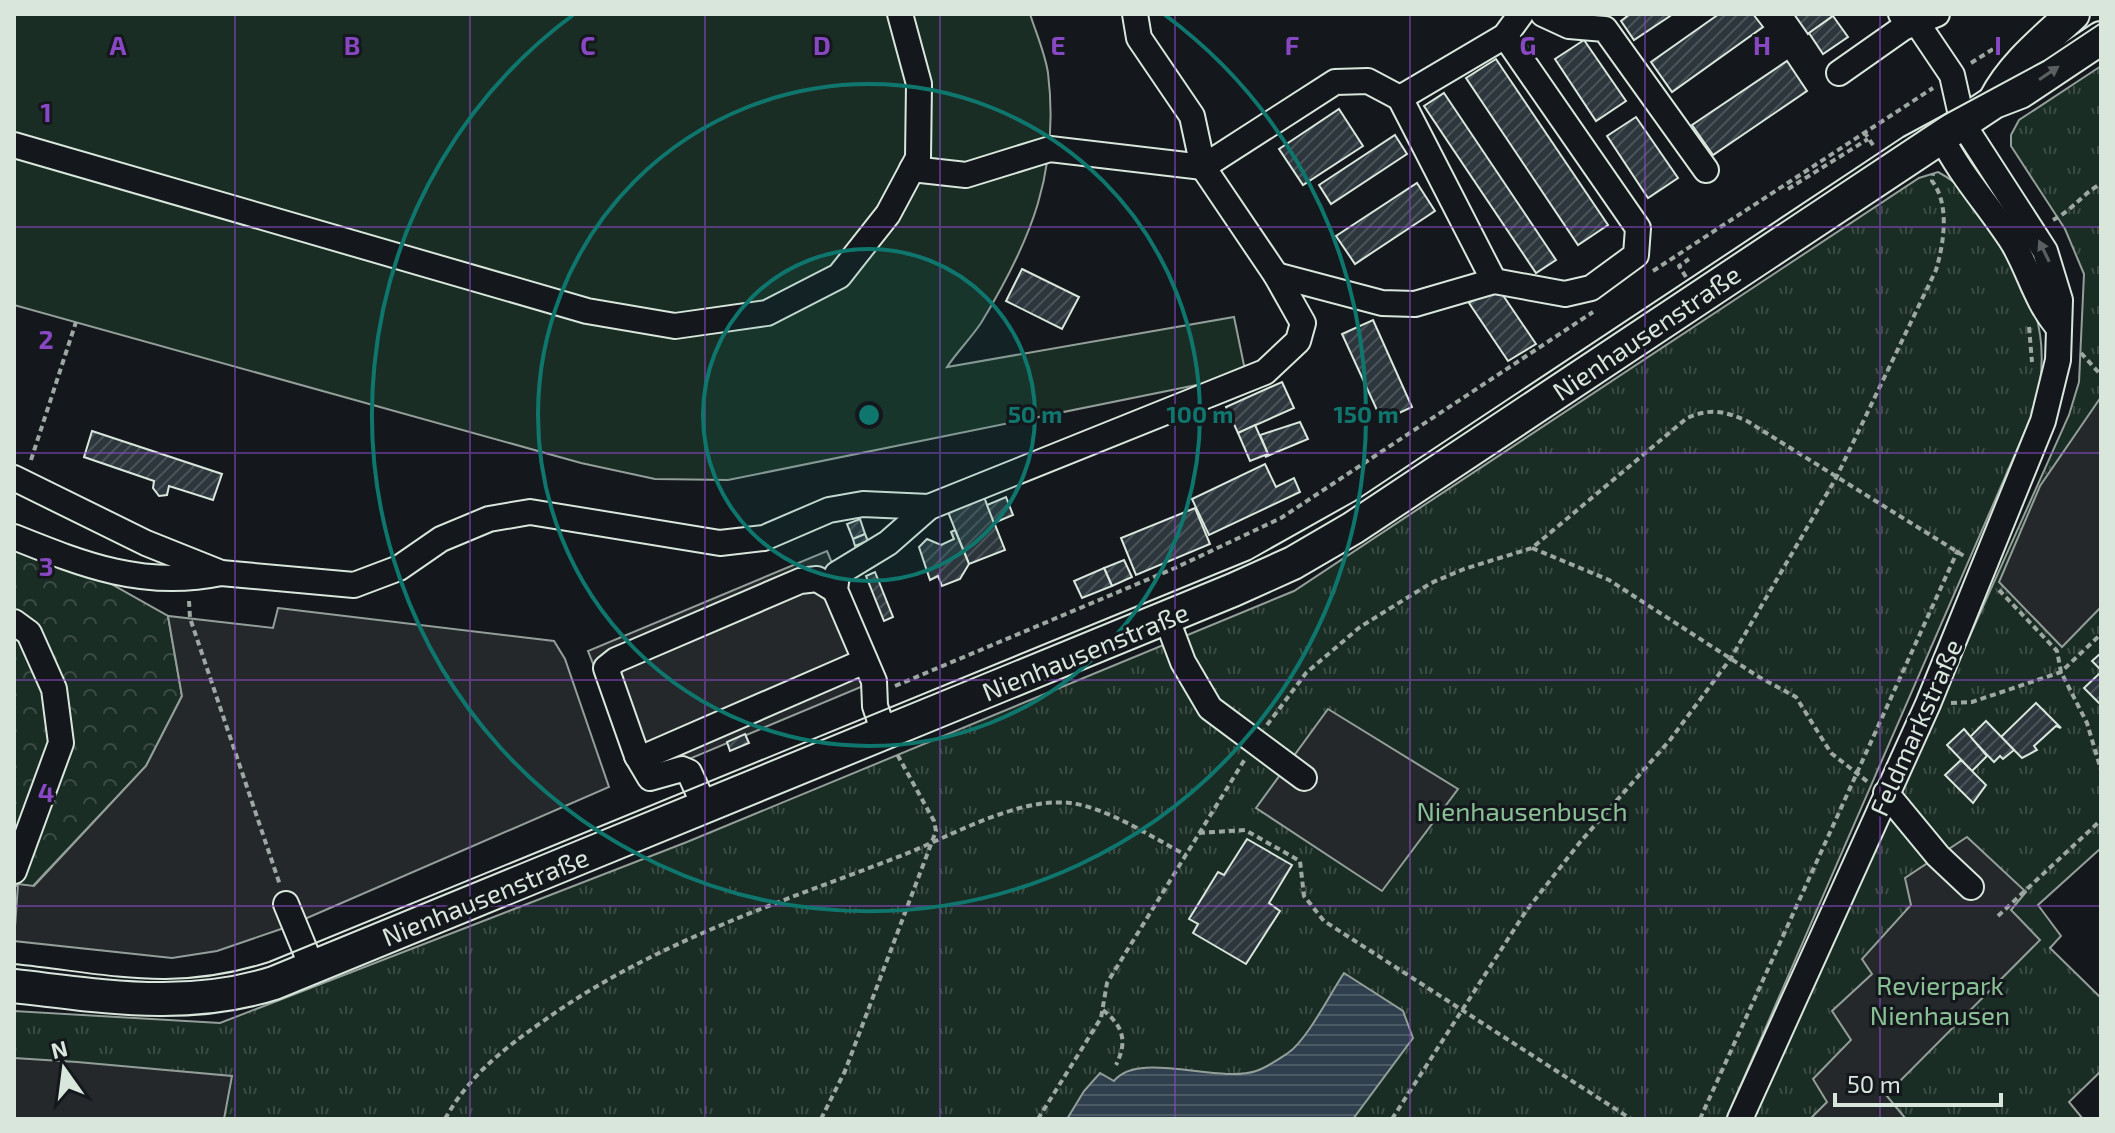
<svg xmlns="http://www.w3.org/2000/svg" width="2115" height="1133" viewBox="0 0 2115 1133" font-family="'Exo 2',sans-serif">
	<defs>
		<pattern id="forest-crowns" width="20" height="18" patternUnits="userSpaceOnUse" patternTransform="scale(2)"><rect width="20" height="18" fill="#1a2d24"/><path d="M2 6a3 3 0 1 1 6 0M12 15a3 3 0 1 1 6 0" fill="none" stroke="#3b4b43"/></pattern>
		<pattern id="park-tufts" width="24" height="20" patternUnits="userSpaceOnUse" patternTransform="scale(2)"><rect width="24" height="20" fill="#1a2d24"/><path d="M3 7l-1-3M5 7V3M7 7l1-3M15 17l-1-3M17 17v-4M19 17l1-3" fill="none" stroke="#3b4b43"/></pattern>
		<pattern id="water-rules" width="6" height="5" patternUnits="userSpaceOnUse" patternTransform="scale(2)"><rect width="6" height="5" fill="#2f3f4d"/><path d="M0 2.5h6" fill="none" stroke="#4c5b66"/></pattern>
		<pattern id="building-hatch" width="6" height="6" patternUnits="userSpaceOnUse" patternTransform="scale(2)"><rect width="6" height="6" fill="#2c363c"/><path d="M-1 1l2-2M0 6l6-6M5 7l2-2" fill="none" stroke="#4a5358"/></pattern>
	</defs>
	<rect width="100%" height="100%" fill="#14181c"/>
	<path fill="#1a2d24" stroke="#939e99" stroke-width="2" d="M14,14H1030C1036,33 1045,53 1048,73C1060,171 1031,241 981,323C971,338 957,352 947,367L1234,317L1246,375L728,480L655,479L581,463L14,305Z"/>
	<path fill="url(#forest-crowns)" stroke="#939e99" stroke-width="2" d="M14,539L104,580L168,616L182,696L146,766L33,886H14Z"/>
	<g fill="url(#park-tufts)" stroke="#939e99" stroke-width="2">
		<path d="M2101,66V848L2038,905L2061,936L2050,948L2101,998V1071L2069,1102L2083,1119H1753L2069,415L2079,382L2084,274L2065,229L2011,146V135L2019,120Z"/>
		<path d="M1938,172C1968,188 1974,204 1991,231C2032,293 2053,330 2036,406L1726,1119H14V1011L220,1023L687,842L1294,591L1919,178Z"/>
	</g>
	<g fill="#24282b" stroke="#939e99" stroke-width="2">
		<path d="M2101,397V607L2062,647L1999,582L2040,486Z"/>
		<path d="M827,551L880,679L639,780L588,651Z"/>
		<path d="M278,608L554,641L565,659L609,787L284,928L217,951L172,958L14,941L18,884L34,886L146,766L182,696L168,616L273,628Z"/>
		<path d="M1328,709L1458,789L1382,891L1256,808Z"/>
		<path d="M1967,837L2026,892L2011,910L2040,940L1886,1095L1906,1119H1810L1827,1102L1813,1079L1851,1040L1832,1011L1872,974L1862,959L1911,905L1905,878Z"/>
		<path d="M14,1058L77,1062L232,1076L224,1119H14Z"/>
	</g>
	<path fill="url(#water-rules)" stroke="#939e99" stroke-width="2" d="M1344,973L1403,1011L1413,1038L1353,1119H1067L1084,1091L1100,1073L1114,1081C1138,1050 1218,1084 1256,1071C1266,1068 1279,1059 1288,1053C1307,1040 1330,994 1344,973Z"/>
	<g fill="url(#building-hatch)" stroke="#d8e6dc" stroke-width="2">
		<path d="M1630,14H1673L1634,40L1621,21Z"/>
		<path d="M1719,14H1753L1763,27L1672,92L1651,62Z"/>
		<path d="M1794,14H1832L1833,16L1808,34Z"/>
		<path d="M1833,16L1848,37L1823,54L1809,33Z"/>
		<path d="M1584,40L1626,101L1596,121L1555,59Z"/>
		<path d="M1496,59L1608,225L1578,245L1466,78Z"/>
		<path d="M1787,61L1807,91L1713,155L1692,125Z"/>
		<path d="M1444,93L1556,260L1536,273L1424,106Z"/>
		<path d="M1339,109L1363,146L1303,185L1279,149Z"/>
		<path d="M1636,117L1678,178L1648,198L1607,136Z"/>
		<path d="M1395,135L1407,154L1331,204L1319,185Z"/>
		<path d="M1417,183L1435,211L1355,264L1336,236Z"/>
		<path d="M1022,269L1079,297L1062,329L1006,301Z"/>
		<path d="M1496,285L1536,344L1508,361L1469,303Z"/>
		<path d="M1373,320L1412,407L1382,421L1342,334Z"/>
		<path d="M1282,382L1294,408L1238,433L1226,407Z"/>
		<path d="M1300,422L1308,439L1265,457L1268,454L1260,435Z"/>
		<path d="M1255,425L1268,454L1250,461L1238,433Z"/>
		<path d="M92,431L222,474L213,500L169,486L167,495L159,496L153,488L154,481L84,457Z"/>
		<path d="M1265,464L1276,487L1294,478L1300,492L1209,535L1192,499Z"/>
		<path d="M984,497L1005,550L969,564L948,512Z"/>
		<path d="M1006,497L1013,515L994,523L987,505Z"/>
		<path d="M1195,508L1210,544L1136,575L1121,538Z"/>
		<path d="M860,519L865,534L853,539L847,524Z"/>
		<path d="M955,530L969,564L960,579L942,586L938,576L930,580L919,547L927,539L941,545L954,539L951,532Z"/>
		<path d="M865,534L868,541L855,546L853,539Z"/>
		<path d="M1124,560L1132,577L1112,586L1104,568Z"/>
		<path d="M1104,568L1112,586L1082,598L1074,581Z"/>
		<path d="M875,572L893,617L884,621L866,576Z"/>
		<path d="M2101,653V670L2092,661Z"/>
		<path d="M2101,672V705L2084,688Z"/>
		<path d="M2036,703L2061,728L2056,726L2034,746L2037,750L2022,758L2001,737Z"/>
		<path d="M1986,721L2014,750L2003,759L2000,756L1994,762L1970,737Z"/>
		<path d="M1964,729L1987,756L1972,771L1947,745Z"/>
		<path d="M745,734L749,743L730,751L727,742Z"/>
		<path d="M1961,760L1986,785L1973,803L1945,775Z"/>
		<path d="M1247,839L1292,865L1269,903L1280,911L1246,964L1193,933L1198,924L1189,919L1218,872L1224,875Z"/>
	</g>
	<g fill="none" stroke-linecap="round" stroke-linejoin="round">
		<g stroke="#d8e6dc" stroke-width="28">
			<g id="minor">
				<path d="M1543,14L1569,26L1605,29L1706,170"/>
				<path d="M1839,73L1903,28L1937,14"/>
				<path d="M1400,98L1494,281"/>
				<path d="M1942,138C1961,176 1990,207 2013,243C2029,270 2036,301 2057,326"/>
				<path d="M14,145L587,311L675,326L767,313L839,276L888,214L918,158L919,84L900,14"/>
				<path d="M912,169L966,175L1050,149L1203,167L1335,82L1368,81L1400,98L1505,36L1521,14"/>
				<path d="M1276,275L1382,303L1415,304L1494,281L1565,294L1591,288L1636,255L1638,228L1505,36"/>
				<path d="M14,478L146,543L221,573L354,585L399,568L441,539L489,519L530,512L720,543L764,538L829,510L863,504L929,507L1265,372L1298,341L1303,323L1276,275L1203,167L1192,116L1139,38L1135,14"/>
				<path d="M14,537C84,565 144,589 221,573"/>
				<path d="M835,590L817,579L800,581L616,660L606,668L637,756L644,757L865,661"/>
				<path d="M1166,617L1183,662L1210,708L1304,778"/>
				<path d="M14,622L29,633L54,689L61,743L14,871"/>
				<path d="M884,733L875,706L874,681L835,590L837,574L888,543L929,507"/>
				<path d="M637,756L650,778L682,769L689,772L705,807"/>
				<path d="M1886,793L1938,856L1971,887"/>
				<path d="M286,904L312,967"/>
				<path d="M1740,1119L1928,704L2043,421L2058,360L2060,300L2045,251L1963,124L1952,75L1917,23L1901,14"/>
			</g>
		</g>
		<g stroke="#d8e6dc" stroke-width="36">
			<g id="major">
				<path d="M1995,100C2013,65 2045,40 2073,14"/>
				<path d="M14,986C104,996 185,1011 274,983L1233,590L1293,563L1353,528L1994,102L2020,92L2101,38"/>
			</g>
		</g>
		<g stroke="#9da8a2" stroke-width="4" stroke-dasharray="6 4" stroke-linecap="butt">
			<path d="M1971,63L2001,44"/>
			<path d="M1864,132L1875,148"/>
			<path d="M1788,189L1868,139"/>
			<path d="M2053,220C2074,209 2083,193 2101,184"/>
			<path d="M1653,271L1933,88"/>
			<path d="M1686,277L1679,266L1689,259"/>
			<path d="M2029,327L2032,362"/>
			<path d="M2081,353L2101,375"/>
			<path d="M31,460L76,322"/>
			<path d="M1532,548L1609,580L1759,677L1796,697L1831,753L1868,782"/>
			<path d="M1999,590L2057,651L2061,672L2087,723L2101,770"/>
			<path d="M189,601L190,618L280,885"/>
			<path d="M895,686L1175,568L1281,518L1593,312"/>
			<path d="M1951,703L1972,702L2061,672L2101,634"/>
			<path d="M1267,725L1306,673L1360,627L1431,583L1464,569L1532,548L1687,418C1709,408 1725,411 1747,421L1964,556"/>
			<path d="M1199,833L1245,830L1300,861L1304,896L1324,921L1631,1119"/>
			<path d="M1998,916L2101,820"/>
			<path d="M1103,1010C1123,1026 1128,1041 1116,1065"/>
			<path d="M445,1119C469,1076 502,1050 542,1022C651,943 779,903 903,855C951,836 1018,797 1070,803C1109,808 1151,837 1186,855"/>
			<path d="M821,1119L845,1071L936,831L934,821L897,754"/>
			<path d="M1038,1119L1101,1018L1107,983L1245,759"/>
			<path d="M1392,1119L1526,911L1581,841L1670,740L1731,658L1836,478L1936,270C1944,243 1950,204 1932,181L1933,174"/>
			<path d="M1700,1119L1958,550"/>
		</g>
		<use href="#minor" stroke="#14181c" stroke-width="24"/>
		<use href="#major" stroke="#14181c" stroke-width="32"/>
		<path stroke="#d8e6dc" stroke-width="2" d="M14,964C111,974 172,993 269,962L1250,560L1355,501L1903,137L2044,61L2101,23"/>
	</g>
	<defs><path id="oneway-solid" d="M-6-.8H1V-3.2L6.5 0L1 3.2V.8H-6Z" transform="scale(2)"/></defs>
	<g fill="#59605f">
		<use href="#oneway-solid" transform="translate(2049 73) rotate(-34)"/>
		<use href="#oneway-solid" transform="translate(2044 251) rotate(-116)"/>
	</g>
	<path fill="none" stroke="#8948c3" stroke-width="2" stroke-opacity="0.55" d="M235,14V1119M470,14V1119M705,14V1119M940,14V1119M1175,14V1119M1410,14V1119M1645,14V1119M1880,14V1119M14,227H2101M14,453H2101M14,680H2101M14,906H2101"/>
	<circle cx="869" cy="415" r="166" fill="#0f766e" fill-opacity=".12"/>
	<g fill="none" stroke="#0f766e" stroke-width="4">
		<circle cx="869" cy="415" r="166"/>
		<circle cx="869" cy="415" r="331"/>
		<path d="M1165 15A497 497 0 1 1 573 15"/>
	</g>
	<g text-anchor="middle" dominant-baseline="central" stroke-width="6" stroke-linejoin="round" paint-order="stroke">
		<g font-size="26" fill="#d8e6dc" stroke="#14181c">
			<text transform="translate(1646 332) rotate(-34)">Nienhausenstraße</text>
			<text transform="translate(1085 651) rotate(-22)">Nienhausenstraße</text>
			<text transform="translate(1915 727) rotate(-66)">Feldmarkstraße</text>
			<text transform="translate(485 896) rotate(-22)">Nienhausenstraße</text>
		</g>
		<g font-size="26" fill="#8ac095" stroke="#14181c">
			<text x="1522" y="810">Nienhausenbusch</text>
			<text x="1940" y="984">Revierpark<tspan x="1940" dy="30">Nienhausen</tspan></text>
		</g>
	</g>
	<g font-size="26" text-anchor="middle" font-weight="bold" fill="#8948c3" stroke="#14181c" stroke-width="6" stroke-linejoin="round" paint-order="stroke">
		<text x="118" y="55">A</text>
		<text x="352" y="55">B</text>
		<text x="588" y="55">C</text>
		<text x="822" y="55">D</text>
		<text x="1058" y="55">E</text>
		<text x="1292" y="55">F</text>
		<text x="1528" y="55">G</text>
		<text x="1762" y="55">H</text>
		<text x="1998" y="55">I</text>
		<text x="46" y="122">1</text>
		<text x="46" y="349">2</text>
		<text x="46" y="576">3</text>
		<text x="46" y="802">4</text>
	</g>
	<circle cx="869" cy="415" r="12" fill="#0f766e" stroke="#14181c" stroke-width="4"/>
	<g font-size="24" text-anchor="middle" font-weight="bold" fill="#0f766e" stroke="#14181c" stroke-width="6" stroke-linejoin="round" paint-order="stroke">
		<text x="1035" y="423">50 m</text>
		<text x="1200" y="423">100 m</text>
		<text x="1366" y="423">150 m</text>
	</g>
	<rect width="2115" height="1133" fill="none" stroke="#d8e6dc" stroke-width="32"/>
	<g transform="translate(64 1069) rotate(346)" stroke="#14181c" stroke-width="6" paint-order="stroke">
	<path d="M0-6L14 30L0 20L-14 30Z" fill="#d8e6dc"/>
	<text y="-12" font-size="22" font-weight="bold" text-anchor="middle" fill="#d8e6dc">N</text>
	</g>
	<path d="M1835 1093v12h166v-12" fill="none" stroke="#d8e6dc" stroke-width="4"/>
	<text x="1847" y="1093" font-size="24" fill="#d8e6dc" stroke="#14181c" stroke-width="6" paint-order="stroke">50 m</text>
</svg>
